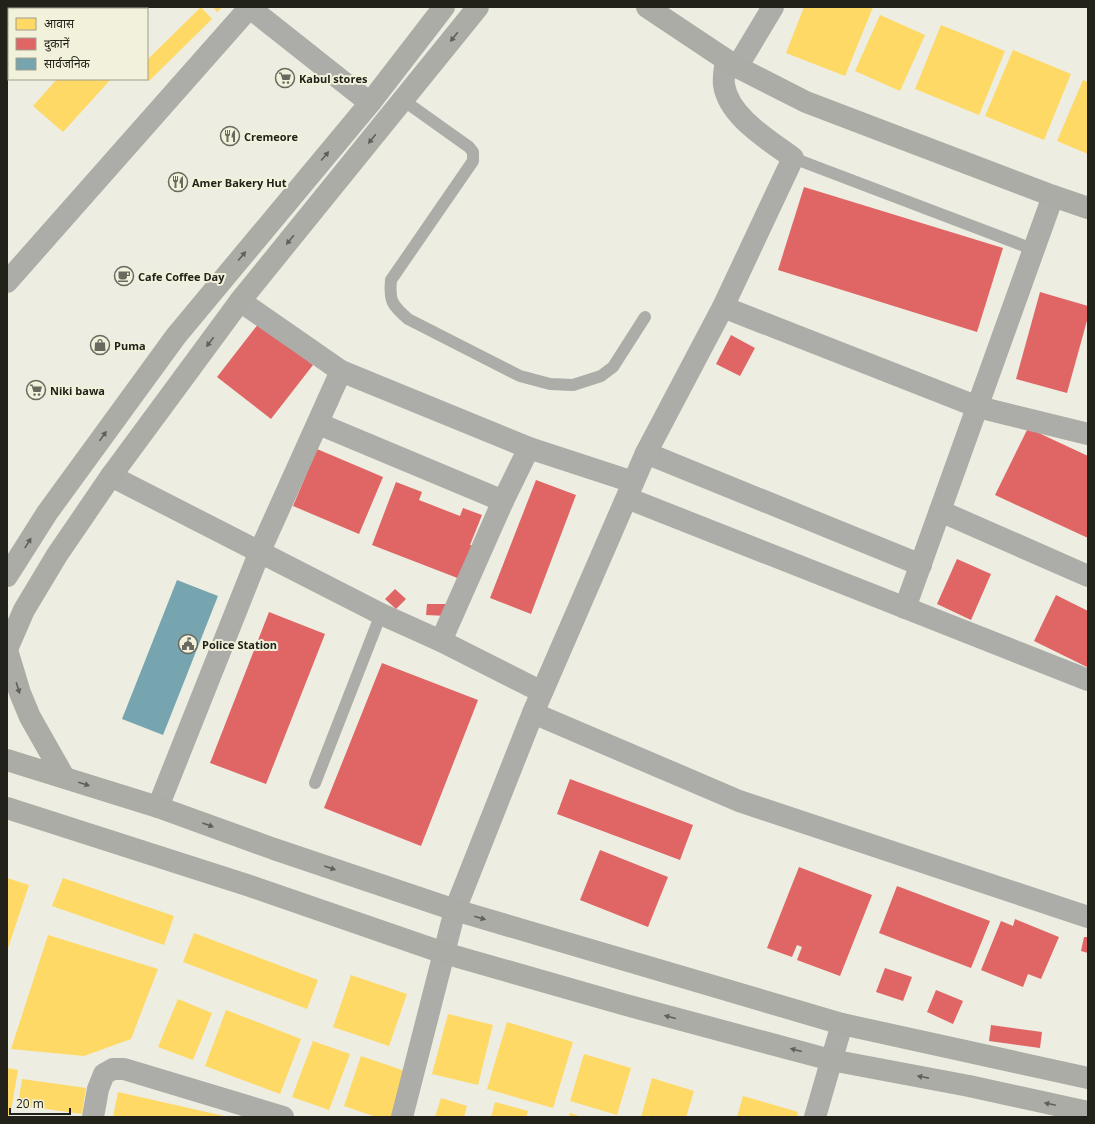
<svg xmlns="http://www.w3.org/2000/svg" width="1095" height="1124" viewBox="0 0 1095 1124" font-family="'Open Sans','Noto Sans Devanagari',sans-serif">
	<rect width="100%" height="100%" fill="#edede1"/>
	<g fill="#ffd966">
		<path d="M201,7L212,19L149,81L147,79V60Z"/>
		<path d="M213,7H222L217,12Z"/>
		<path d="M804,7H873L845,76L786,53Z"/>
		<path d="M880,15L925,35L900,91L855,71Z"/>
		<path d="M941,25L1005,51L979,115L915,89Z"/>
		<path d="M1013,50L1071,74L1044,140L985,116Z"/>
		<path d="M57,79H111L63,132L33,106Z"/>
		<path d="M1083,80L1088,82V154L1057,141Z"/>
		<path d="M7,878L29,885L7,951Z"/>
		<path d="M63,878L174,916L164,945L52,906Z"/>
		<path d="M194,933L318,980L307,1009L183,962Z"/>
		<path d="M48,935L158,969L131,1039L84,1056L11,1049Z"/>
		<path d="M351,975L407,994L389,1046L333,1027Z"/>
		<path d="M178,999L212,1013L193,1060L158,1047Z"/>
		<path d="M226,1010L301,1039L280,1094L205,1066Z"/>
		<path d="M448,1014L493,1025L478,1085L432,1074Z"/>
		<path d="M507,1022L573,1042L553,1108L487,1089Z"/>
		<path d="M313,1041L350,1054L329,1110L292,1097Z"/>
		<path d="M584,1054L631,1068L617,1115L570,1101Z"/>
		<path d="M361,1056L408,1072L393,1117H376L344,1106Z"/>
		<path d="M7,1068L18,1070L10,1117H7Z"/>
		<path d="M652,1078L694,1091L686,1117H641Z"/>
		<path d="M22,1079L86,1088L82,1114L18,1105Z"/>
		<path d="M118,1092L224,1116V1117H113Z"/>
		<path d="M743,1096L798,1112L797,1117H737Z"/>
		<path d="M441,1098L467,1106L464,1117H435Z"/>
		<path d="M495,1102L528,1111L526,1117H491Z"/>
		<path d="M570,1113L582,1117H569Z"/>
	</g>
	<g fill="#e06666">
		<path d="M804,187L1003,248L977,332L778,270Z"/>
		<path d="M1040,292L1088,306V317L1067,393L1016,379Z"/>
		<path d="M259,323L313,365L271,419L217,377Z"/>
		<path d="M731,335L755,348L740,376L716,364Z"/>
		<path d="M1028,428L1088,456V538L995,495Z"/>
		<path d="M317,449L383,477L359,534L293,506Z"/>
		<path d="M536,480L576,495L531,614L490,598Z"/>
		<path d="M396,482L422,492L419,500L460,516L463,508L482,515L470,545L473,546L460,579L372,545Z"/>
		<path d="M957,559L991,574L971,620L937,604Z"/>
		<path d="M395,589L406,599L396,609L385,599Z"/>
		<path d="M1056,595L1088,611L1087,667L1034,641Z"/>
		<path d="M427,604H447V616L426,615Z"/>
		<path d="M269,612L325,634L266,784L210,763Z"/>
		<path d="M382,663L478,700L421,846L324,808Z"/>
		<path d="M570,779L693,825L680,860L557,814Z"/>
		<path d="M600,850L668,877L648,927L580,900Z"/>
		<path d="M799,867L872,895L840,976L797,960L802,947L797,945L792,957L767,948Z"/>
		<path d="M897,886L990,921L971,968L879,933Z"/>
		<path d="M1015,919L1059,937L1041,979L1028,974L1023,987L981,970L1001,921L1013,926Z"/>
		<path d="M1084,937H1088V953L1081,951Z"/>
		<path d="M885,968L912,977L903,1001L876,992Z"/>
		<path d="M936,990L963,1001L953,1024L927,1012Z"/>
		<path d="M991,1025L1042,1032L1040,1048L989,1041Z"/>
	</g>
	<path fill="#76a5af" d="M177,580L218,596L163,735L122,719Z"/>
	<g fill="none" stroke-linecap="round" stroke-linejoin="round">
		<g stroke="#acaca8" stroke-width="12">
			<path d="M403,100L469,147L473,152V161L391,280C389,301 392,305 408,319L520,376L550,384L573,385L601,376L613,367L645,317"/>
			<path d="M793,158L1035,250"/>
			<path d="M315,783L381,614"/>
		</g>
		<g stroke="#acaca8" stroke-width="22">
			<path d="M250,8L370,103"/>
			<path d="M737,67L773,7"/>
			<path d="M7,282L250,7"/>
			<path d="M240,301L341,371L529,448L633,482"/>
			<path d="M723,307L978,407L1088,434"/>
			<path d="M319,424L503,501"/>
			<path d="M646,453L921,565"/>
			<path d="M111,476L381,614L441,641L542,692"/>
			<path d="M627,498L1088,680"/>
			<path d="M940,511L1088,576"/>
			<path d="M905,608L1053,196"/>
			<path d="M441,641L503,501L529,448"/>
			<path d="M533,713L739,801L1088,917"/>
			<path d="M158,807L260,551L341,371"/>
			<path d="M93,1117L98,1089L104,1074L113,1069H124L283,1117"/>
			<path d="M402,1117L455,910L533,713L646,453L723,307L793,158C769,140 729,117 724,85C723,77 725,67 726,60"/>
			<path d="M815,1117L842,1024"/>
		</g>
		<g stroke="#acaca6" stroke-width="22">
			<path d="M647,7L737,67L806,102L1053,196L1088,208"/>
			<path d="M7,576L47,513L176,336L370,103L444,7"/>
			<path d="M7,649L24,610L57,555L111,476L240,301L478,7"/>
			<path d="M7,650L20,693L30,717L64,777"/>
			<path d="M7,760L158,807L274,849L455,910L842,1024L1088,1078"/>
			<path d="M7,808L250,886L444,953L626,1005L831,1060L969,1086L1088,1112"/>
		</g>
	</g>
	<defs><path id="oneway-solid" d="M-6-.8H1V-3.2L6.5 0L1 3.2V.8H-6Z"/></defs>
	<g fill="#606059">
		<use href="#oneway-solid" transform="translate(454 37) rotate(129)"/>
		<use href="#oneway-solid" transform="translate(372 139) rotate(129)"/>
		<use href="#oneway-solid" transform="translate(325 156) rotate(-50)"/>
		<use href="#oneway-solid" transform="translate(290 240) rotate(129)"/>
		<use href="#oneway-solid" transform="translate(242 256) rotate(-50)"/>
		<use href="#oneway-solid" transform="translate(210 342) rotate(127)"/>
		<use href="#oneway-solid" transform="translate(103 436) rotate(-54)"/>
		<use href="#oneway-solid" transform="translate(28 543) rotate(-58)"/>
		<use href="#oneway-solid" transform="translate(18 688) rotate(73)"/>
		<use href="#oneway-solid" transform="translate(84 784) rotate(18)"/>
		<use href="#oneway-solid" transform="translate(208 825) rotate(20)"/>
		<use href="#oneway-solid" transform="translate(330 868) rotate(19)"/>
		<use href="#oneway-solid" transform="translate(480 918) rotate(16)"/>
		<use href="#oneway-solid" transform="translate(670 1017) rotate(-165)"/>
		<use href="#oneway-solid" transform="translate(796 1050) rotate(-165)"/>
		<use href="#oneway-solid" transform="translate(923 1077) rotate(-169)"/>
		<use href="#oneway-solid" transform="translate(1050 1104) rotate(-168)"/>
	</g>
	<defs>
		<g id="supermarket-ring" transform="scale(1)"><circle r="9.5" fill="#f2f2dc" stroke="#696960" stroke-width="1.5"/><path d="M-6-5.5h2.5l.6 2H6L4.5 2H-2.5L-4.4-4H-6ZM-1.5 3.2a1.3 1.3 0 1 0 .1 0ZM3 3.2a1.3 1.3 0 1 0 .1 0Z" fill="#696960"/></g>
		<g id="restaurant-ring" transform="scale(1)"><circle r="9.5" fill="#f2f2dc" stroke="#696960" stroke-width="1.5"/><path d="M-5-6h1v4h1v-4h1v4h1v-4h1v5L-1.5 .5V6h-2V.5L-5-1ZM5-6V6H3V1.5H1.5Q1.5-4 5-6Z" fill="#696960"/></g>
		<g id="cafe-ring" transform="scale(1)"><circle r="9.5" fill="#f2f2dc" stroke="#696960" stroke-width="1.5"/><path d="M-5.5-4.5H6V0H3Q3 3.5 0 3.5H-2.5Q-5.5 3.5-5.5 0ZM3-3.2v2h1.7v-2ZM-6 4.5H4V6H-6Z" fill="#696960"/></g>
		<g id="shop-ring" transform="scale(1)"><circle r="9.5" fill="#f2f2dc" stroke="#696960" stroke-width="1.5"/><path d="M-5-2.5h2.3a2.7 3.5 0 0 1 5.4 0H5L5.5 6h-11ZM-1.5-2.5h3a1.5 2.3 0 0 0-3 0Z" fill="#696960"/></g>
		<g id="civic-ring" transform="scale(1)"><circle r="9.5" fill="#f2f2dc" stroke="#696960" stroke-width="1.5"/><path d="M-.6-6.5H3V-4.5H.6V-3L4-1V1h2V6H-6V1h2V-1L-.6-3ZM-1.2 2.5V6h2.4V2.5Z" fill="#696960"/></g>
	</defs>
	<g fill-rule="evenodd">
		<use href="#supermarket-ring" x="285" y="78"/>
		<use href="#restaurant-ring" x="230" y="136"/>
		<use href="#restaurant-ring" x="178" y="182"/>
		<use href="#cafe-ring" x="124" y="276"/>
		<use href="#shop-ring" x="100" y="345"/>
		<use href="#supermarket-ring" x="36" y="390"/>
		<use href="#civic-ring" x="188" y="644"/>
	</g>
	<g text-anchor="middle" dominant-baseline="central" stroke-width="4" stroke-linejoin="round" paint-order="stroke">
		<g font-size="11" font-weight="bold" fill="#22221a" stroke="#f2f2dc" text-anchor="start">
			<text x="299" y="78">Kabul stores</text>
			<text x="244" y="136">Cremeore</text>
			<text x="192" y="182">Amer Bakery Hut</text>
			<text x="138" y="276">Cafe Coffee Day</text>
			<text x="114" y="345">Puma</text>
			<text x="50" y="390">Niki bawa</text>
			<text x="202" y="644">Police Station</text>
		</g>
	</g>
	<rect width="1095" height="1124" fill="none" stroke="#22221a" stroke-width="16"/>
	<rect x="8" y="8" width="140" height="72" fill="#f2f2dc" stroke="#9f9f8e"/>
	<rect x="16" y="18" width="20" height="12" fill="#ffd966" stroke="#9f9f8e"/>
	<text x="44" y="28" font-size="12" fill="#22221a">आवास</text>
	<rect x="16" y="38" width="20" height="12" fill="#e06666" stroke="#9f9f8e"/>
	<text x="44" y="48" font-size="12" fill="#22221a">दुकानें</text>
	<rect x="16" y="58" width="20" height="12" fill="#76a5af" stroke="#9f9f8e"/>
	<text x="44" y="68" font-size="12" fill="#22221a">सार्वजनिक</text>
	<path d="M10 1108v6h60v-6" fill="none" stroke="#22221a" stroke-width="2"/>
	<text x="16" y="1108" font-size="12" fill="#22221a" stroke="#f2f2dc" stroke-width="3" paint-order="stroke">20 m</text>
</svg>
